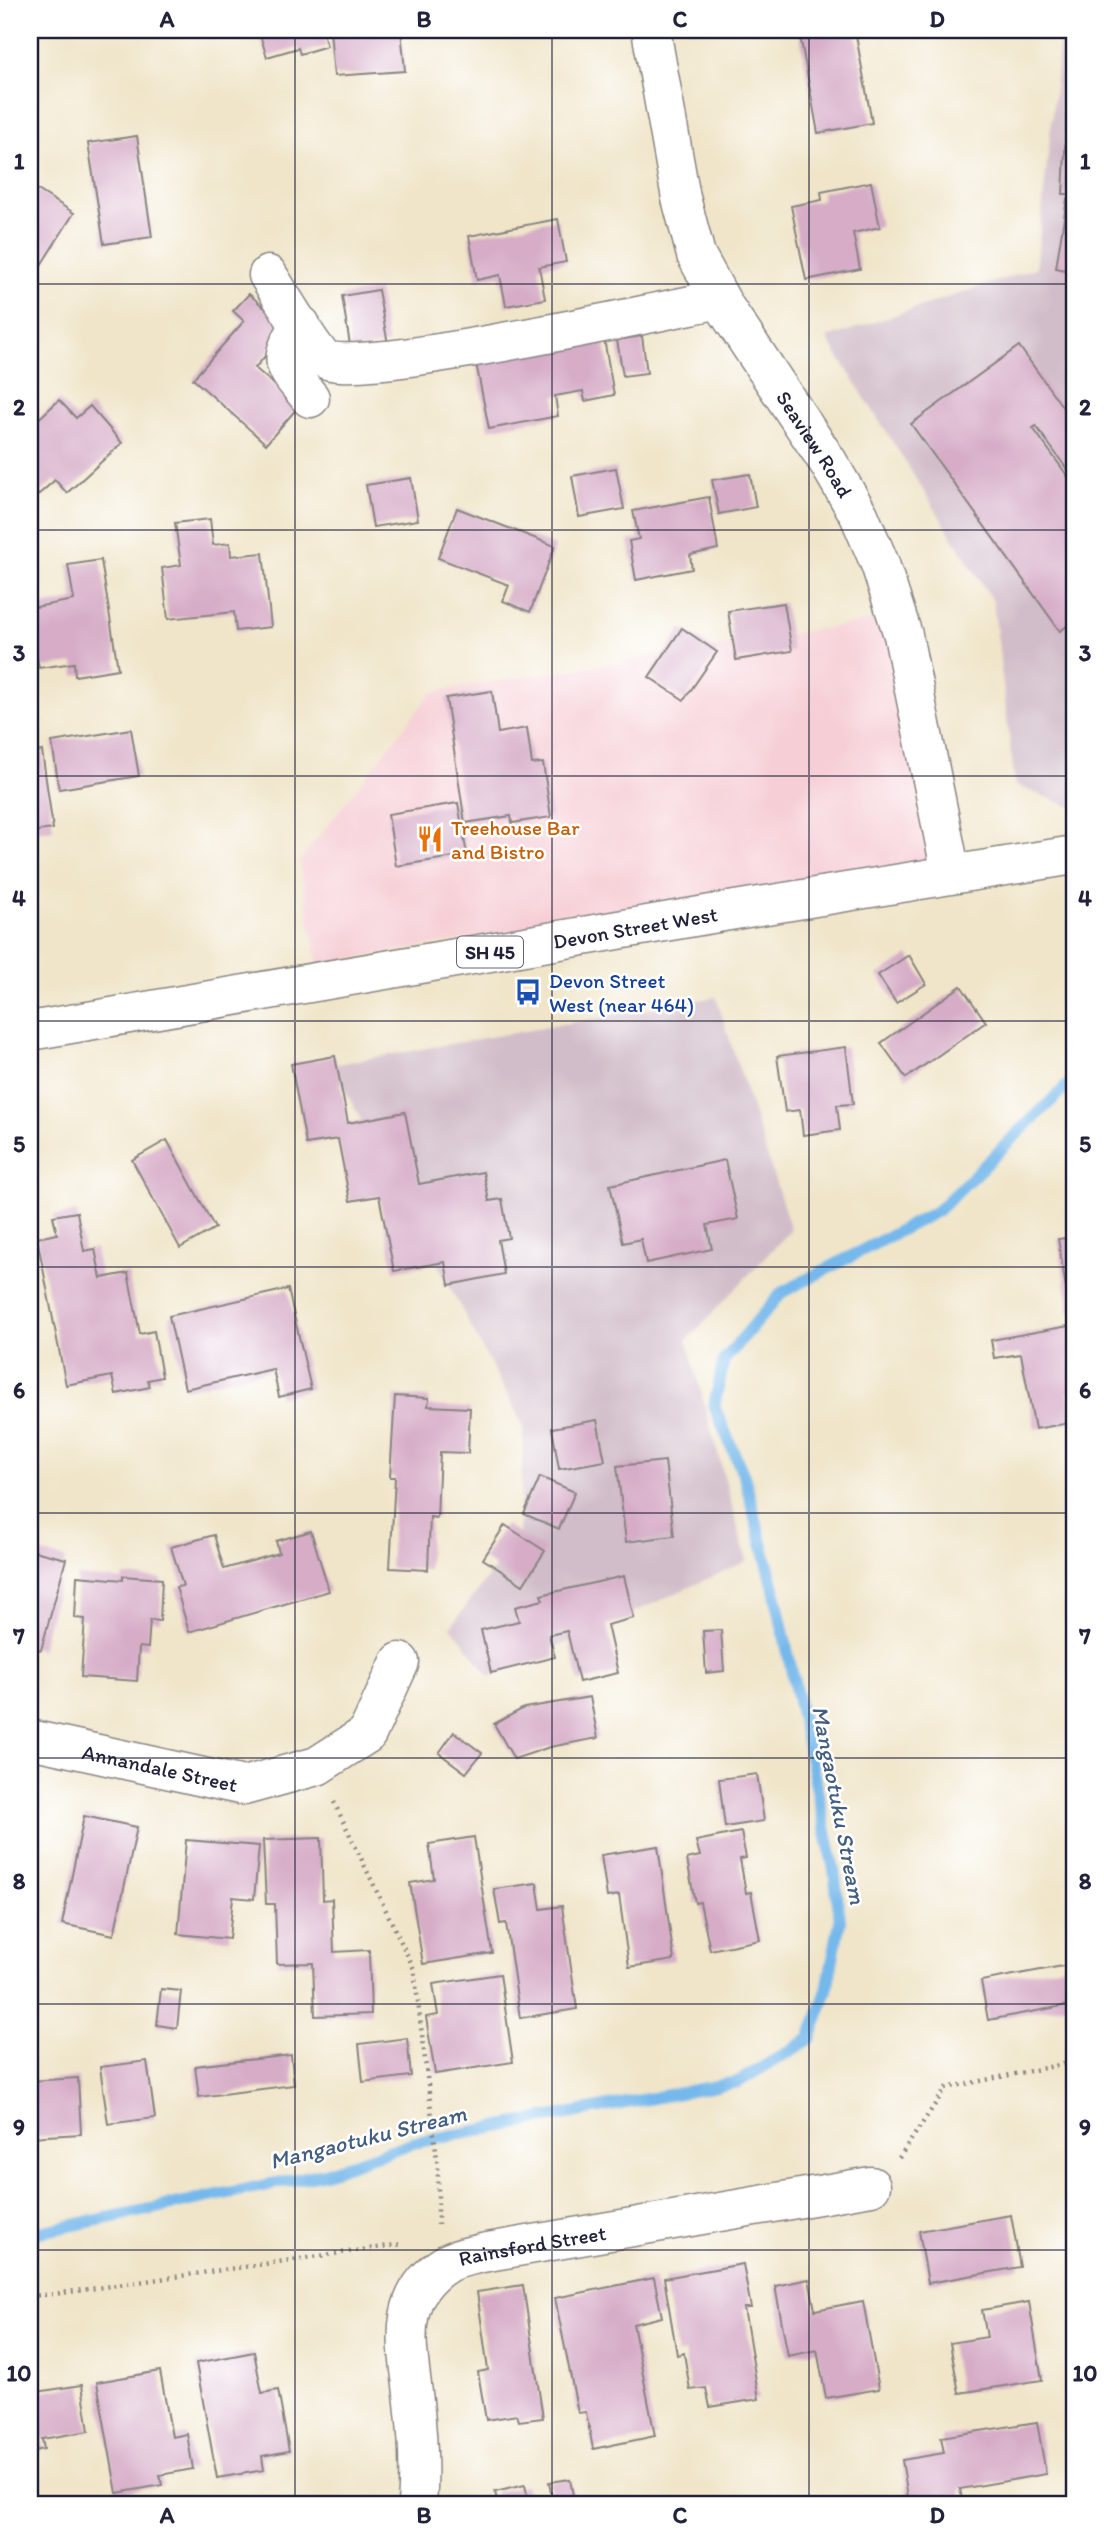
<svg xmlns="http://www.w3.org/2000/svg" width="1104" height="2534" viewBox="0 0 1104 2534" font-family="Itim,sans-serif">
	<rect width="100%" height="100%" fill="#fff"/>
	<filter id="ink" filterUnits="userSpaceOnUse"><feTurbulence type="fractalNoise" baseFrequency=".0143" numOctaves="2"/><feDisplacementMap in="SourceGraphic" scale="14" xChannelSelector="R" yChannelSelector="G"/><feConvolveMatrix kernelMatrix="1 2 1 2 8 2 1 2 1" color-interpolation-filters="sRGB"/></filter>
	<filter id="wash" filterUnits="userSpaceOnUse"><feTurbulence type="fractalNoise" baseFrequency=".00686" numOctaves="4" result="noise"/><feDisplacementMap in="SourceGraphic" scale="28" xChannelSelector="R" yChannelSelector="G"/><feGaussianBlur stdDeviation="1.57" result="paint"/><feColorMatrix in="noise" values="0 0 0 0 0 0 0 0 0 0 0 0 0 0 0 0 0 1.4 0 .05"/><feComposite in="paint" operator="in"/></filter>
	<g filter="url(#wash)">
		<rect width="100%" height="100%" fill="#f0e5c9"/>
		<path fill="#f6cfd6" d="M897,617L941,840L929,863L318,964L299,862L432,692Z"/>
		<g fill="#d1bdc9">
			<path d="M1061,30H1074V808L1015,785L993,601L827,338L1036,268Z"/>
			<path d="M716,997L791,1230L687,1340L747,1561L490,1677L451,1626L519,1536L524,1427L332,1065Z"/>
		</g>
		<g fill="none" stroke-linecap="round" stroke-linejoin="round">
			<path stroke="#75b8eb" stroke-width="12" d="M30,2234L325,2173L412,2143L738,2082L810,2039L827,1990L840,1921L834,1869L774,1588L744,1476L714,1406L724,1360L781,1293L937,1211L1074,1079"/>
		</g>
		<g id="blocks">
			<g fill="#d6acc7">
				<path d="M278,30H322L327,46L300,54L298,48L267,57L260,35Z"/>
				<path d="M330,30H401L405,71L334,76Z"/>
				<path d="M799,30H855L872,123L818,133Z"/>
				<path d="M1071,30H1074V194H1063Z"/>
				<path d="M137,136L152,237L104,244L88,143Z"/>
				<path d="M871,182L880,227L853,233L860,269L806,280L791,206L822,200L821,192Z"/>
				<path d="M30,185L74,213L34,276L30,273Z"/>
				<path d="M1067,199L1074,201V272L1056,268Z"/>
				<path d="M558,219L566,262L539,267L545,299L506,306L500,275L477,280L469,236Z"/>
				<path d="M378,290L388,344L351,351L342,296Z"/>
				<path d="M249,294L288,329L255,368L299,406L266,444L193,379L244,321L233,311Z"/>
				<path d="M642,336L647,373L623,376L617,340Z"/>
				<path d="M604,339L614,395L585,401L583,391L555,396L558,416L489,429L476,363Z"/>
				<path d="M1019,346L1074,423V479L1036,426L1033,428L1074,485V621L1060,631L911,424Z"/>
				<path d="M59,400L76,418L90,406L122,443L67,493L55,480L30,502V427Z"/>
				<path d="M616,468L624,509L579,517L572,476Z"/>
				<path d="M750,474L756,507L719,514L712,480Z"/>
				<path d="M411,478L418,520L373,527L366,485Z"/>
				<path d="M709,497L718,549L690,555L692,569L636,580L629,541L639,539L633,511Z"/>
				<path d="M457,508L555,546L530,612L503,601L509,585L438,558Z"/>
				<path d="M210,519L213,545L230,543L231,556L263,553L271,627L236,631L234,612L168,619L162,568L181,565L175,523Z"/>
				<path d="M101,560L118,669L75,676L74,663L39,668L36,653L30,654V608L74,600L68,565Z"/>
				<path d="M784,603L792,651L736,660L728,611Z"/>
				<path d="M682,628L717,652L684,700L649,677Z"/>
				<path d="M492,691L498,733L527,728L532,764L543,763L551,817L512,823L511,816L465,823L446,698Z"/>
				<path d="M131,729L139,776L59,789L52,742Z"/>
				<path d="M42,751L53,829L30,832V753Z"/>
				<path d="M458,803L467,855L396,866L388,814Z"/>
				<path d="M909,955L926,984L896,1003L878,975Z"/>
				<path d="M961,986L986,1022L906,1078L881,1043Z"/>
				<path d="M846,1047L853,1104L837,1105L840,1130L803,1135L800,1110L785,1112L777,1056Z"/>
				<path d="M335,1056L348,1123L405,1112L419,1184L483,1172L489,1201L502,1199L509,1238L498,1240L504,1274L449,1285L445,1262L394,1271L379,1196L350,1201L338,1139L306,1144L291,1064Z"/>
				<path d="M167,1140L215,1228L180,1248L132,1160Z"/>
				<path d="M725,1160L738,1219L707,1225L712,1249L646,1263L641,1239L623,1243L610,1185Z"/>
				<path d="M77,1212L84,1251L95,1249L101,1278L128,1273L140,1334L154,1331L162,1377L148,1380L150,1387L116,1394L112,1376L66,1385L37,1238L57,1234L53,1216Z"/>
				<path d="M1074,1237V1312H1070L1058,1239Z"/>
				<path d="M288,1289L311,1389L279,1397L273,1369L185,1389L169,1316Z"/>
				<path d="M1074,1325V1391L1068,1392L1074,1422L1035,1429L1021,1354L994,1358L991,1340Z"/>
				<path d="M395,1396L429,1398L428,1406L470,1408L468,1453L440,1452L437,1518L430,1517L428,1570L390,1568L395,1477H390Z"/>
				<path d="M597,1420L605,1461L559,1469L552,1428Z"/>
				<path d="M665,1461L674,1536L626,1542L617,1466Z"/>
				<path d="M540,1477L575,1492L559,1529L524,1514Z"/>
				<path d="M505,1525L545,1551L523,1585L483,1559Z"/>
				<path d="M311,1531L329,1591L189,1632L176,1587L183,1586L171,1547L214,1535L224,1569L279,1553L276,1541Z"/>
				<path d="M30,1550L66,1559L41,1650L30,1646Z"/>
				<path d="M77,1576L123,1580V1576L162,1579L160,1621L150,1620L148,1648L139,1647L137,1681L81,1677L85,1619L75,1618Z"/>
				<path d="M624,1576L634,1618L607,1625L618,1673L579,1682L567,1631L549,1635L555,1657L491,1673L481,1630L519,1621L515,1607L543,1600L541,1595Z"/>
				<path d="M721,1630L724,1671L706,1673L703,1631Z"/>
				<path d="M590,1697L598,1738L550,1747L514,1759L494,1724L524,1708Z"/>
				<path d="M454,1732L482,1753L466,1773L439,1753Z"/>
				<path d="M757,1774L764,1821L725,1827L719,1779Z"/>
				<path d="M84,1816L137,1827L114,1935L62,1924Z"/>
				<path d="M741,1832L746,1858L740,1859L746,1893L751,1892L760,1940L710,1950L700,1902L695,1903L687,1859L700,1856L696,1841Z"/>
				<path d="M474,1837L492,1953L423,1964L410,1883L434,1879L429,1844Z"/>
				<path d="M321,1838L323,1900L332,1899L334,1952L369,1950L371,2014L315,2016L313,1963L277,1964L275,1904H266L263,1840Z"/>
				<path d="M186,1840L259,1846L254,1899L233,1897L229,1939L178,1934Z"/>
				<path d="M658,1846L674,1960L629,1967L619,1895L607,1897L601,1855Z"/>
				<path d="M537,1883L541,1909L562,1906L577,2009L520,2018L506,1923L500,1924L494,1889Z"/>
				<path d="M1074,1964V2004L988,2020L981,1981Z"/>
				<path d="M500,1974L513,2062L435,2074L426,2017L438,2015L433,1984Z"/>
				<path d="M161,1989L181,1991L177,2028L157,2025Z"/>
				<path d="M407,2038L411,2076L363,2082L359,2044Z"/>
				<path d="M291,2055L294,2085L199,2097L195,2066Z"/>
				<path d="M147,2061L155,2118L108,2124L100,2067Z"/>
				<path d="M78,2078L81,2134L30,2137V2081Z"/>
				<path d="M1011,2215L1020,2267L928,2283L919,2231Z"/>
				<path d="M743,2264L751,2308H744L759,2399L710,2407L706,2388L690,2390L684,2353L677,2355L664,2278Z"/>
				<path d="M654,2278L662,2317L633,2324L655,2436L593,2449L586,2412L578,2413L555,2298Z"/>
				<path d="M809,2279L815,2310L863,2301L879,2389L826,2398L817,2350L788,2356L775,2286Z"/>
				<path d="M523,2285L543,2418L519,2421L517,2415L486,2420L478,2372L488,2370L477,2292Z"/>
				<path d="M1029,2302L1042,2380L959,2393L950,2343L987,2337L982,2310Z"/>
				<path d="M254,2352L262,2393L278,2390L289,2451L262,2456L264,2470L217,2478L196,2363Z"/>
				<path d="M160,2371L172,2437L187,2434L193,2469L160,2475L162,2485L117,2493L97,2382Z"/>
				<path d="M82,2385L89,2431L42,2439L44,2449L30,2452V2393Z"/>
				<path d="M1037,2422L1046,2474L960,2489L963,2504H909L902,2460L944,2453L941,2437Z"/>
				<path d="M570,2479L574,2501L553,2504L549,2482Z"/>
				<path d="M525,2485L529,2504H498L495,2492Z"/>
			</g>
		</g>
	</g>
	<g filter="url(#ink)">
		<use href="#blocks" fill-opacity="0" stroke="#898482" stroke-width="2"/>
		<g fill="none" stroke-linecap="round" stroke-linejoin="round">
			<g stroke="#898482" stroke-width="41">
				<g id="minor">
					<path id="s1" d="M651,30L681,198L696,255L724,306L828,462L859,515L880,564L903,635L951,874"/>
					<path d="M268,275C278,291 314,352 325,359C356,378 665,310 720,299"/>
					<path d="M301,325C275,362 284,366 310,398"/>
					<path id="s2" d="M30,1739L244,1786L317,1766L367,1734L400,1662"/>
					<path id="s3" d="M417,2504C420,2470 418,2436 414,2402C409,2351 392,2297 446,2264C455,2258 471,2256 482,2253L871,2186"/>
				</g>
			</g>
			<g stroke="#898482" stroke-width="41">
				<g id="major">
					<path id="s4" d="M30,1031L729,911L1074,855"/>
				</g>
			</g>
			<g stroke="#898482" stroke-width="4.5" stroke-dasharray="2 5" stroke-linecap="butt">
				<path d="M334,1802L414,1969L438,2167V2225"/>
				<path d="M899,2158L946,2088L1074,2062"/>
				<path d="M30,2296L55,2294L403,2244"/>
			</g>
			<use href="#minor" stroke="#fff" stroke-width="38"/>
			<use href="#major" stroke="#fff" stroke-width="38"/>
		</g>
	</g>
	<path fill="none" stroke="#22223b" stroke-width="2" stroke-opacity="0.55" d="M295,30V2504M552,30V2504M809,30V2504M30,284H1074M30,530H1074M30,776H1074M30,1021H1074M30,1267H1074M30,1513H1074M30,1758H1074M30,2004H1074M30,2250H1074"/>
	<defs>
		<g id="restaurant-bare" transform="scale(2.1)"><path d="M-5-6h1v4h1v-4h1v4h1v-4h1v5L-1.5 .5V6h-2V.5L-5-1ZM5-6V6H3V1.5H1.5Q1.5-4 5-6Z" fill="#e8710a" stroke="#fff" stroke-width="2.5" paint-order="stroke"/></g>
		<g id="bus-bare" transform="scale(2.1)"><path d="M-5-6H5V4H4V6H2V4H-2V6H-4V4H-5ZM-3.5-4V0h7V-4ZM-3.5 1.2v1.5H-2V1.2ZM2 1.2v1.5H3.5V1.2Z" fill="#1a4fb4" stroke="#fff" stroke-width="2.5" paint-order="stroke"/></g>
	</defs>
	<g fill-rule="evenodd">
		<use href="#restaurant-bare" x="430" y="839"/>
		<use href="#bus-bare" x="528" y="992"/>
	</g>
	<g text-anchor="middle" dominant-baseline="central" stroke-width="5" stroke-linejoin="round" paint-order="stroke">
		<rect fill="#fff" stroke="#646476" stroke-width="2" x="457" y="936.5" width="66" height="31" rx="5"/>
		<g font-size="19" font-weight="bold" fill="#22223b">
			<text x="490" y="952">SH 45</text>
		</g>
		<g font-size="21" fill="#22223b" stroke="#fff">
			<text stroke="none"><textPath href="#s1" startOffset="453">Seaview Road</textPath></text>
			<text stroke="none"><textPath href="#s4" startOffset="614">Devon Street West</textPath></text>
			<text stroke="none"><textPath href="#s2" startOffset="133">Annandale Street</textPath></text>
			<text stroke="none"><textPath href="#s3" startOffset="343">Rainsford Street</textPath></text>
		</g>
		<g font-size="21" fill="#c56008" stroke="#fff" text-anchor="start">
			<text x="451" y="827">Treehouse Bar<tspan x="451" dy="24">and Bistro</tspan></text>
		</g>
		<g font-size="21" fill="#164399" stroke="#fff" text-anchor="start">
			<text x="549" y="980">Devon Street<tspan x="549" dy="24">West (near 464)</tspan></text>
		</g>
		<g font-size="23" font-style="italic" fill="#435e81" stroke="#fff">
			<text transform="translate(839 1805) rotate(79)">Mangaotuku Stream</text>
			<text transform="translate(368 2137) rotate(-14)">Mangaotuku Stream</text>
		</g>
	</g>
	<rect width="1104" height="2534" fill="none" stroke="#fff" stroke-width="77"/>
	<rect x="38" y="38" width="1028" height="2458" fill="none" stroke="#22223b" stroke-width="2.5"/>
	<g font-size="23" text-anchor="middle" font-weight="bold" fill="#22223b">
		<text x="167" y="27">A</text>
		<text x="424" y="27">B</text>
		<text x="680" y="27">C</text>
		<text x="937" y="27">D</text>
		<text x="19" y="169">1</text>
		<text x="1085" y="169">1</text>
		<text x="19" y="415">2</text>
		<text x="1085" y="415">2</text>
		<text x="19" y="661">3</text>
		<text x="1085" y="661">3</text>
		<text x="19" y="906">4</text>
		<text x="1085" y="906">4</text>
		<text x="19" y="1152">5</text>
		<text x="1085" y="1152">5</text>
		<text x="19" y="1398">6</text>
		<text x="1085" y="1398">6</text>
		<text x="19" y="1644">7</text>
		<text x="1085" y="1644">7</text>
		<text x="19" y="1889">8</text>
		<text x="1085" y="1889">8</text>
		<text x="19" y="2135">9</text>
		<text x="1085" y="2135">9</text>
		<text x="19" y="2381">10</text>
		<text x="1085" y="2381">10</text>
		<text x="167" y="2523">A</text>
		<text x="424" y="2523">B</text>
		<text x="680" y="2523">C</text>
		<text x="937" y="2523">D</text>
	</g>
</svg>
